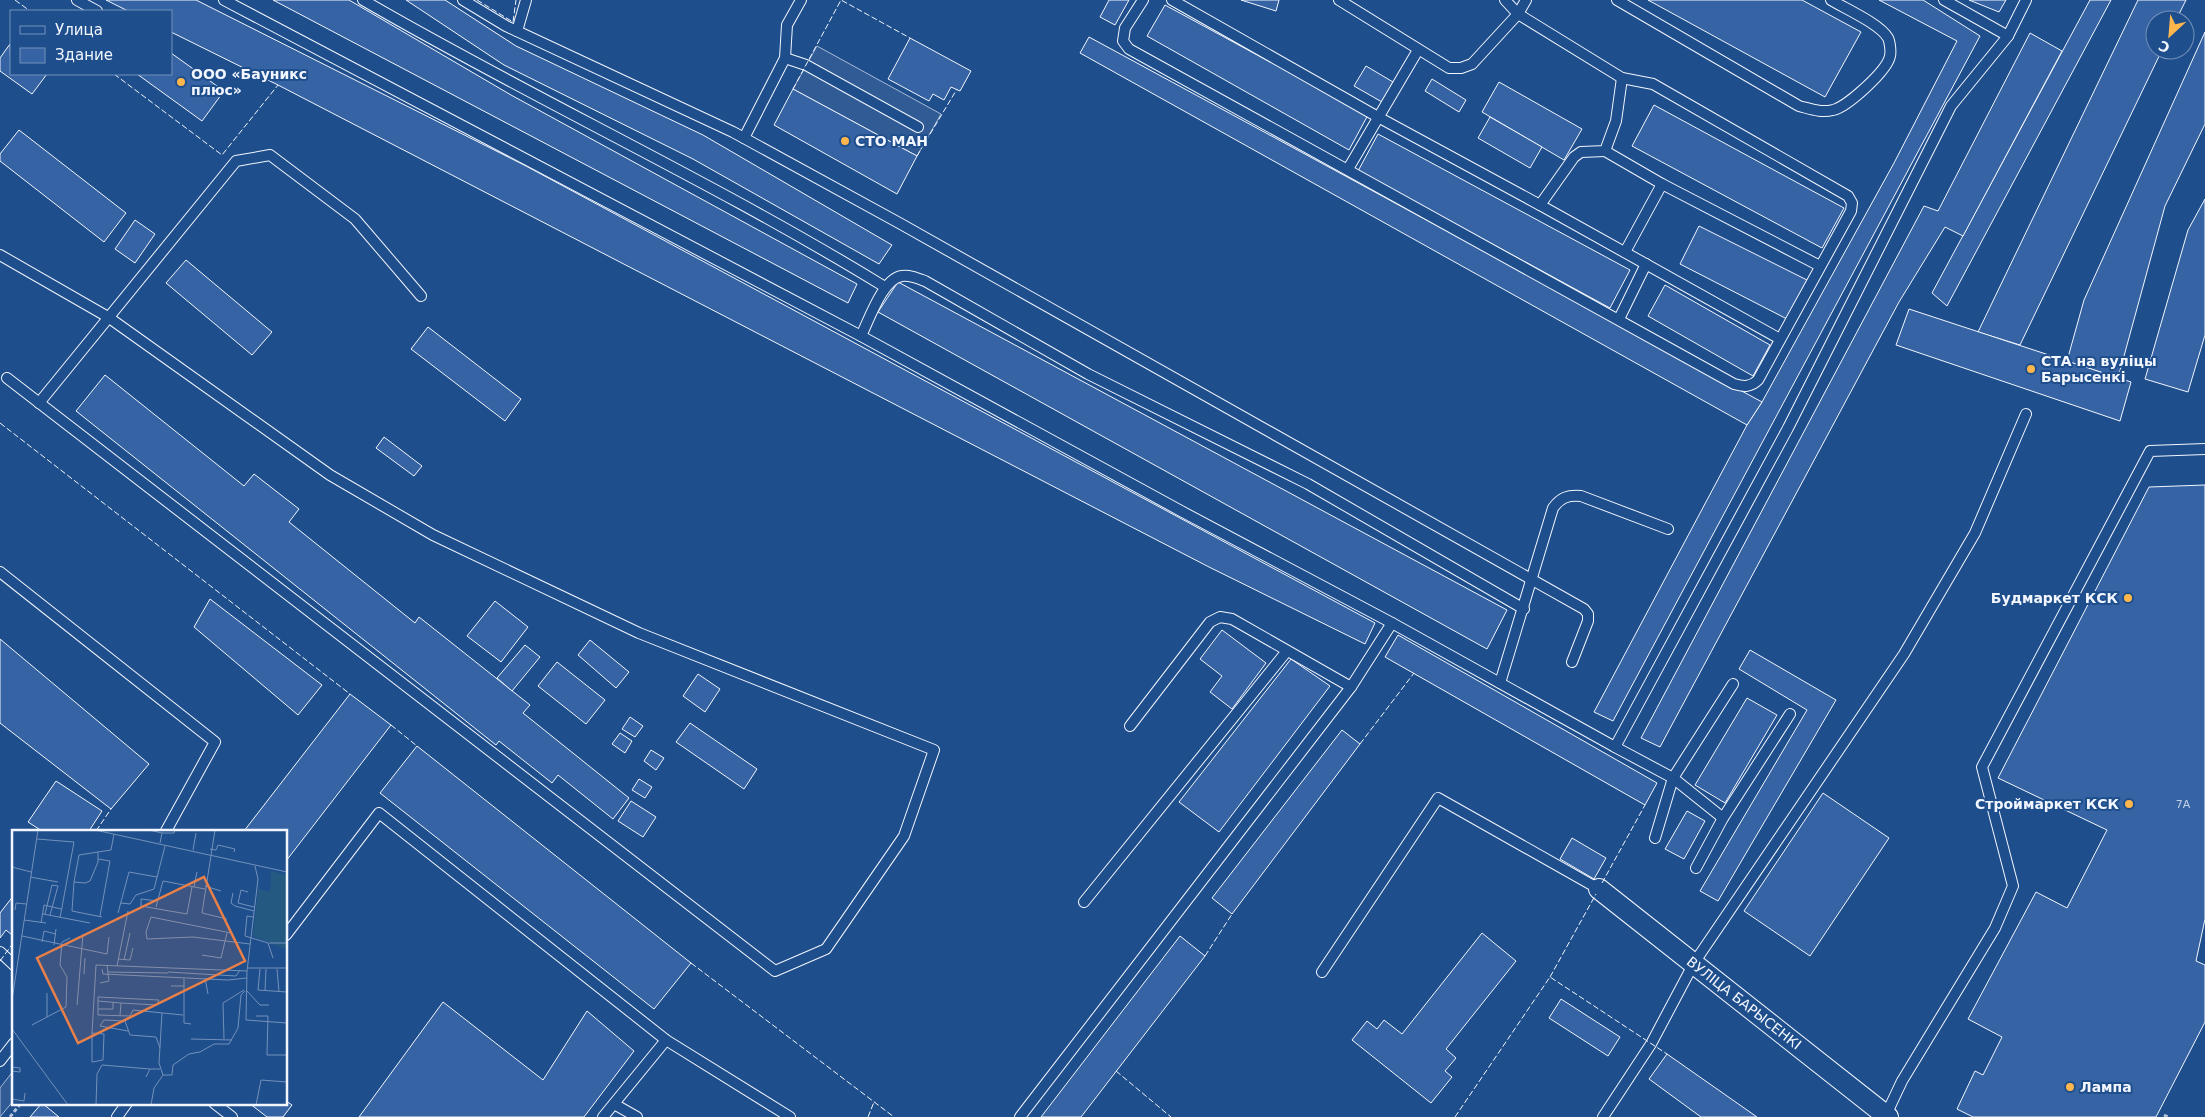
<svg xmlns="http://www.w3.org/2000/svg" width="2205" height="1117" viewBox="0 0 2205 1117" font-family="'DejaVu Sans',sans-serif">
	<rect width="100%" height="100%" fill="#1f4e8c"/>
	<g fill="#305b95" stroke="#a8bbd7">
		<path d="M817,46L941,114L917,156L793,89Z"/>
		<path d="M14,1070V1100L0,1117V1088Z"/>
	</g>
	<g fill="#3563a3" stroke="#f2f6ff">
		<path d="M106,0H196L526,166L1375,623L1365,644L1209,567L278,85L171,32V11H128Z"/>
		<path d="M273,0H349L511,95L857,284L848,303Z"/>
		<path d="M406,0H445L516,46L703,135L892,245L879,264L693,159L504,65Z"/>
		<path d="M1109,0H1129L1115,25L1100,17Z"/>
		<path d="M1241,0H1279L1276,11Z"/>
		<path d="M1648,0H1802L1861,32L1825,97Z"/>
		<path d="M1879,0H1923L1980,36L1613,721L1594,712L1747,425L1762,402L1894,163L1957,41Z"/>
		<path d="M1969,0H2006L1999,12Z"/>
		<path d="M2090,0H2111L1947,306L1932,293Z"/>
		<path d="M2138,0H2186L2176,20H2155V50H2162L2020,345L1978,332Z"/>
		<path d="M1165,5L1368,115L1349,150L1147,36Z"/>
		<path d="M2205,32V124L2165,206L2118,378L2067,361L2084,300Z"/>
		<path d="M2030,33L2062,51L1963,236L1945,227L1899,302L1660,747L1641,738L1924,206L1938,211Z"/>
		<path d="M1089,37L1762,402L1747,425L1080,53Z"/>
		<path d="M910,38L971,71L960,91L951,87L944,100L933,94L929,101L888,79Z"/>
		<path d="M10,44L11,74H47L32,94L0,71V58Z"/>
		<path d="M171,53L224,91L202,121L137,74H171Z"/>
		<path d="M1366,66L1393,82L1382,102L1354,86Z"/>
		<path d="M1432,79L1466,100L1459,112L1425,91Z"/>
		<path d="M1499,82L1582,129L1564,160L1482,112Z"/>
		<path d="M793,89L917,156L897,194L774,125Z"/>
		<path d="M1654,105L1844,208L1822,248L1632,146Z"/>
		<path d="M1490,117L1542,147L1530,168L1478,138Z"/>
		<path d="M19,130L126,213L104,242L0,161V154Z"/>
		<path d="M1378,134L1630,270L1610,308L1358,171Z"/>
		<path d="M2205,199V335L2188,392L2145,379L2188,230Z"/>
		<path d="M135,220L155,234L135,263L115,249Z"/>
		<path d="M1699,226L1807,280L1787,319L1680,264Z"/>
		<path d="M186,260L272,332L252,355L166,283Z"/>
		<path d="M898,282L1507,610L1487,649L878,312Z"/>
		<path d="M1665,285L1770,345L1753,376L1648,316Z"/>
		<path d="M1909,309L2131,382L2120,421L1896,345Z"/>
		<path d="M428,327L521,399L505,421L411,349Z"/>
		<path d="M105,375L244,486L254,474L299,509L289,522L415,623L419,617L530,705L523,713L629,798L613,819L558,775L552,783L499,741L496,745L76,411Z"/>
		<path d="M384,437L422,466L414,476L376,448Z"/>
		<path d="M2205,485V919L2196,961L2205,965V1022L2156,1117H1973L1957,1109L1975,1071L1983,1075L2002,1037L1968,1019L2036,892L2067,908L2107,830L1998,778L2149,487Z"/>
		<path d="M210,599L322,685L298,715L194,627Z"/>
		<path d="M495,601L528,627L501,662L467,636Z"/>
		<path d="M1222,630L1266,663L1232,709L1210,692L1222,676L1200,659Z"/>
		<path d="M1398,635L1657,783L1645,805L1385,657Z"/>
		<path d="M0,639L149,764L111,809L0,723Z"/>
		<path d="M590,640L629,672L616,688L578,655Z"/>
		<path d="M525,645L540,657L512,691L497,678Z"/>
		<path d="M1750,650L1836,700L1718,901L1700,891L1807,710L1739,669Z"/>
		<path d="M1291,659L1330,686L1219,832L1179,802Z"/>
		<path d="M557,662L605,700L586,724L538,686Z"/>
		<path d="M698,674L720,689L705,712L683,696Z"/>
		<path d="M350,694L391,725L286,861V831H244Z"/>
		<path d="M1747,698L1777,715L1725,803L1695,785Z"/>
		<path d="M630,717L643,726L635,737L622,729Z"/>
		<path d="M690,723L757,769L744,789L676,742Z"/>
		<path d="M1342,730L1360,744L1232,914L1212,898Z"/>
		<path d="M620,733L632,741L625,753L612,744Z"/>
		<path d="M417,746L691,963L654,1009L380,793Z"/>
		<path d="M651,750L664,758L656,770L644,761Z"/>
		<path d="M639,779L652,787L645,798L632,790Z"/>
		<path d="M56,781L102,811L89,831H42L28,822Z"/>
		<path d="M1823,793L1889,838L1810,956L1744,911Z"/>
		<path d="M631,801L656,817L643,837L618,821Z"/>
		<path d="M1687,811L1705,821L1684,859L1665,849Z"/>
		<path d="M1572,838L1606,858L1594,879L1560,859Z"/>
		<path d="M14,895V933L12,935L6,930L0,938V913Z"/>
		<path d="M1482,933L1516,961L1446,1049L1456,1058L1445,1071L1452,1077L1431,1103L1352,1040L1367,1021L1377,1029L1384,1020L1402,1034Z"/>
		<path d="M1180,936L1205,956L1081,1117H1041Z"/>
		<path d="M1561,999L1620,1037L1608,1056L1549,1018Z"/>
		<path d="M443,1002L543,1080L587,1011L634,1051L584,1117H359Z"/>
		<path d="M1667,1054L1757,1117H1701L1649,1079Z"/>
		<path d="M286,1101L292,1105L283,1117H267L249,1103H286Z"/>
		<path d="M42,1103L59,1117H30Z"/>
	</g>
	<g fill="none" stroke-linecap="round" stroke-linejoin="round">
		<g stroke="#f2f6ff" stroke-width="12">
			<g id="lane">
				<path d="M77,0L97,11"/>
				<path d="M224,0L861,336L1181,511L1392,623L1615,747L1788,428L1951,106L2008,36L2026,0"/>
				<path d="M363,0C535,100 716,183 885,287"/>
				<path d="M463,0L506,26L733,132L901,224L1584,609L1588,614V621L1572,662"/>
				<path d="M1143,0L1125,28L1123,41L1129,49L1734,384C1744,387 1751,387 1758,380L1851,211L1852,203L1848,196L1653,84L1622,78L1518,14L1472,64L1461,68H1449L1339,0"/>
				<path d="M1172,0L1378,117L1540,205L1574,157L1581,152L1605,151L1616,121L1622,78"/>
				<path d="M1505,0L1518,14L1526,0"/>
				<path d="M1617,0L1799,106C1811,109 1821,113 1833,110C1847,107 1887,71 1890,56C1891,52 1890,42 1888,38C1880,24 1846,9 1831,0"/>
				<path d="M1944,0L2008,36"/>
				<path d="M517,31L526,0"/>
				<path d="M785,58L787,25L801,0"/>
				<path d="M744,138L785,58L806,65L918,127"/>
				<path d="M1605,151L1662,184"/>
				<path d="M1348,169L1418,50"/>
				<path d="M1540,205L1780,339"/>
				<path d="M1625,252L1662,184L1820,266"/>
				<path d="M0,255L108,317L330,475L433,535L639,633L934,750L904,836L826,949L775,971L7,378"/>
				<path d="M1619,319L1646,264"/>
				<path d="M861,336C869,320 883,278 902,276C910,275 917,278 925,281L1088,374L1308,484L1524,609"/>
				<path d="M39,403L236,161L270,155L355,219L421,296"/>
				<path d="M0,572L215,742L166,831"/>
				<path d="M1500,683L1553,508C1561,497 1568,495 1581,496L1668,529"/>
				<path d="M1130,726L1210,622L1220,617L1232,619L1351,687"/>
				<path d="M1615,747L1673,778L1723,818"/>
				<path d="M1655,838L1673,778L1733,684"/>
				<path d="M1696,868L1723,818L1790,714"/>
				<path d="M1084,902L1287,651"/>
				<path d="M286,935L379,813L666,1040L790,1117"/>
				<path d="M0,952L14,965"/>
				<path d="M1322,972L1438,798L1599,889"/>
				<path d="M0,1061L14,1043"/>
				<path d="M214,1103L232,1117"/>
				<path d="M614,1104L637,1117"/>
				<path d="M117,1117L127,1103"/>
				<path d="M603,1117L666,1040"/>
				<path d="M1020,1117L1351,687L1392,623"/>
				<path d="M1603,1117L1651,1044L1694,963L1904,654L1975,533L2026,414"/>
				<path d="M1885,1117L1902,1081L1995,928L2013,886L1982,767L2150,451L2205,449"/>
			</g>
		</g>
		<g stroke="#f2f6ff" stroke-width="22">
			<path id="street" d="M1599,889L1888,1117"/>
		</g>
		<g stroke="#b3c4dc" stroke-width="3" stroke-dasharray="4 2.5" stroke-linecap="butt">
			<path d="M2164,1115L2168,1117"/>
			<path d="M10,1117L21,1103"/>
		</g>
		<use href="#lane" stroke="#1f4e8c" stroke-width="10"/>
		<use href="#street" stroke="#1f4e8c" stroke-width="20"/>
		<g stroke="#f2f6ff" stroke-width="1" stroke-dasharray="6 2.5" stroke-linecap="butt">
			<path d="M15,0L30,11"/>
			<path d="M477,0L513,22L516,0"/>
			<path d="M114,74L222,155L278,85"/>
			<path d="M793,89L841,0L910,38"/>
			<path d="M917,156L957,89"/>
			<path d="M0,423L350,694"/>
			<path d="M391,725L417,746"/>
			<path d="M1360,744L1414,673"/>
			<path d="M96,831L111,809"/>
			<path d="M1602,883L1645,805"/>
			<path d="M1205,956L1232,914"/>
			<path d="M0,961L14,942"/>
			<path d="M691,963L894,1117"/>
			<path d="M1550,977L1596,894"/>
			<path d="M1116,1071L1171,1117"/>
			<path d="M868,1117L874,1102"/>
			<path d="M1455,1117L1550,977L1667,1054"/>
		</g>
	</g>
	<g fill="#ffb74d" stroke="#1f4e8c" stroke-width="2">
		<circle cx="181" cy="82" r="5"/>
		<circle cx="845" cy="141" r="5"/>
		<circle cx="2031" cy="369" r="5"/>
		<circle cx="2128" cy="598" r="5"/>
		<circle cx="2129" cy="804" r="5"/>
		<circle cx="2070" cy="1087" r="5"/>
	</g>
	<g text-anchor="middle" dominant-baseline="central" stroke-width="4" stroke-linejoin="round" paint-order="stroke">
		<g font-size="11" fill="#c3d1e8">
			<text x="2183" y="804">7А</text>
		</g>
		<g font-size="14" font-weight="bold" fill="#f2f6ff" stroke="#1f4e8c" text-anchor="start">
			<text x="191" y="74">ООО «Бауникс<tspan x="191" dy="16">плюс»</tspan></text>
			<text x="855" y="141">СТО МАН</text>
			<text x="2041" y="361">СТА на вуліцы<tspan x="2041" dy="16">Барысенкі</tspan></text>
			<text x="2118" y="598" text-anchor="end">Будмаркет КСК</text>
			<text x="2119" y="804" text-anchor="end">Строймаркет КСК</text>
			<text x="2080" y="1087">Лампа</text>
		</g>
		<g font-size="14" fill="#f2f6ff" stroke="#1f4e8c">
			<text transform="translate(1744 1003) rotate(38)">ВУЛІЦА БАРЫСЕНКІ</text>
		</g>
	</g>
	<g transform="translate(12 830)">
		<rect width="275" height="275" fill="#1f4e8c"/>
		<path d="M259,41L275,45V120L241,106L246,59L258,61Z" fill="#245a82"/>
		<path fill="none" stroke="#7391ba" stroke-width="1" d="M83,0L275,42M137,0L150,3L148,13M203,0L190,83L215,89M150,3H162L163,0M25,9L62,12L48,88M198,19L204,20L206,15L223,19L222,22M181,20L184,3M86,29L98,31L88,86M243,36L246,49L235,141L234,190L275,193M0,37L19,42M18,47L46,52M62,52L67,25L86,22M193,56L209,61M182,57L185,42M236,62L229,60L226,73L242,77M221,63L219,73L223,76L242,81M146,71L129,69V76L175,84L180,57M109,73L118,74L124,65L142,59L153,16M144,77L151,51L193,59M3,80L4,73L14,74M106,83L117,42L145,47M31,84L78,93M33,84L40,55L46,56L38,85M90,87L60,81L62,52L73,53L78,51L86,32V22L99,20L102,4M241,87L235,86L233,106L256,113L261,128M12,90L34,93M29,93L32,75L49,79M219,103L139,87L134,102L135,109L181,107L238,114M10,106L95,124L97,107M30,112L32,101L44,104M257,113H275M42,115L44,99M190,125L209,128L215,103M106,129L118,130L121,118M112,130L118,103M105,136L116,81M236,138H275M90,139L91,144L216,150L235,148M248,139L246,160L275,162M265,139L267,162M96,142L156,143M156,142L224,146L228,140M72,144L73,128M193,148L196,164M88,153L97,151L95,135M159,156H172V149M172,156V193L179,194M234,160L248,175H257M253,161L254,139M0,170L26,0M86,171L109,173M65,175L71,104M86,179H101V172M108,185L109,173L145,175L147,170L86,167V185L118,186L121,180L171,185M244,186H256L255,225H275M35,187L54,177L55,147L48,135L50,112L58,108M20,195L35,187V163M0,199L56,275M116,201L88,196L92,190L113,191L118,205L144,207L148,218M80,203L92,204L91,230L80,232V203L84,135L235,141M179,209L220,210M212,209L211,173L232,160M0,237L8,238V242L0,241M151,245H160L161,235L177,224L188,222L202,214H217L226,198L229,165L233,161M134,247L138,239H148M0,269L12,271L13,263M84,275L85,244L90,235L138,239M139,275L142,258L151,245L147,233L150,183M244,275L249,250L275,252"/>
		<path fill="#ea8049" fill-opacity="0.15" stroke="#ea8049" stroke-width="2.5" d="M192,47L233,131L66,213L25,128Z"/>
		<rect width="275" height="275" fill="none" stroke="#f2f6ff" stroke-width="2.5"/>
	</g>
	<rect x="10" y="10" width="162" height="65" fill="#1f4e8c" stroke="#7391ba"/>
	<rect x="20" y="26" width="25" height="8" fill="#1f4e8c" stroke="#7391ba"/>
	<text x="55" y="35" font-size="15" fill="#f2f6ff">Улица</text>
	<rect x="20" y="48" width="25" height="15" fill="#3563a3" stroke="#7391ba"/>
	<text x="55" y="60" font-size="15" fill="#f2f6ff">Здание</text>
	<g transform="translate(2170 35) rotate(206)"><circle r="24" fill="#1f4e8c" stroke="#7391ba"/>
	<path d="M0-4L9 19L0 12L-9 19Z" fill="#ffb74d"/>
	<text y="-8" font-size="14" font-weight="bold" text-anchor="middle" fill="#f2f6ff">С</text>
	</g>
</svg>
